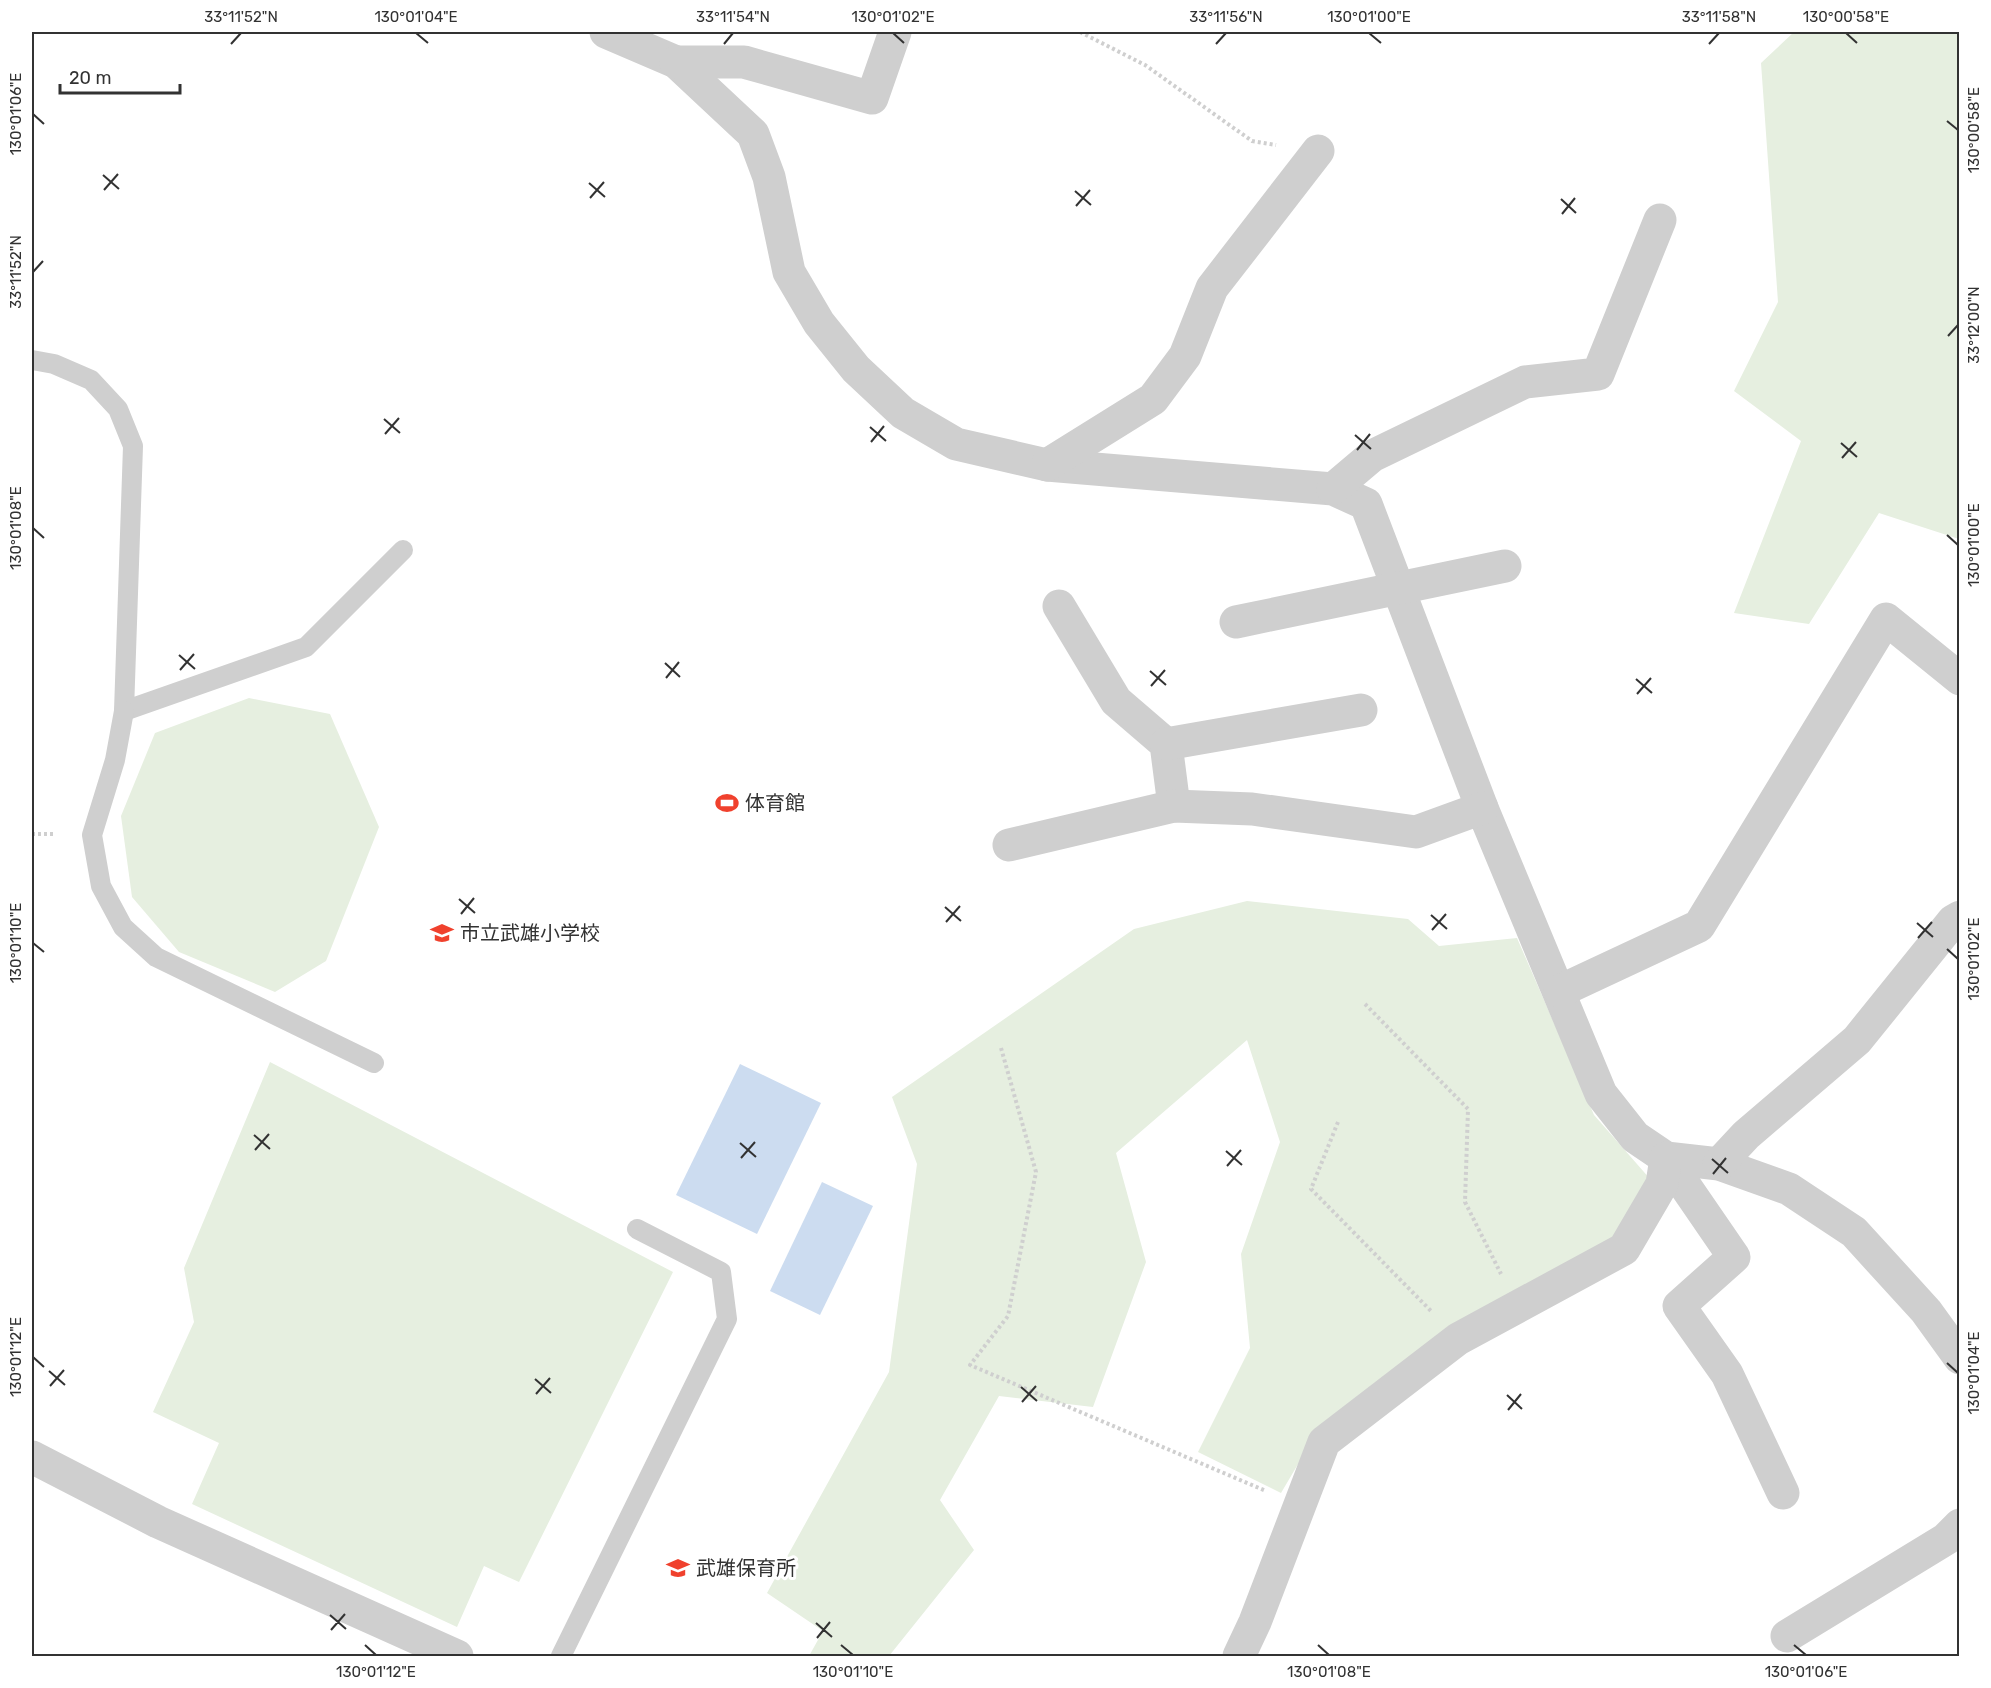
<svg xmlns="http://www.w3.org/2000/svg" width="1991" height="1688" viewBox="0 0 1991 1688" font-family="Rubik,'Noto Sans JP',sans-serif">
	<rect width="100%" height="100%" fill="#fff"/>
	<g fill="#e6efe0">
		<path d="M1794,32H1960L1959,539L1879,513L1809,624L1734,613L1801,441L1734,391L1778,302L1761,63Z"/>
		<path d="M249,698L330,714L379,827L326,961L275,992L179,952L132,897L121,816L155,733Z"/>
		<path d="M1247,901L1408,919L1439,946L1517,938L1594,1115L1651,1180L1613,1249L1314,1437L1281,1493L1198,1452L1250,1348L1241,1254L1280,1142L1247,1040L1116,1153L1146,1262L1093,1407L999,1396L940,1500L974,1550L889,1656H809L823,1631L767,1593L889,1372L917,1164L892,1097L1134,929Z"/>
		<path d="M270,1062L673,1272L519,1582L484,1566L457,1627L192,1504L219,1443L153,1412L194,1322L184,1268Z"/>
	</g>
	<g fill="#ccdcf0">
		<path d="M740,1064L821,1103L757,1234L676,1195Z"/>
		<path d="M822,1182L873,1206L820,1315L770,1291Z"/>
	</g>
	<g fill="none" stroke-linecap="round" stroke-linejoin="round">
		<g stroke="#cfcfcf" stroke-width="4" stroke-dasharray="3 3" stroke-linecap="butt">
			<path d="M1080,32L1145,65L1252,141L1276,145"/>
			<path d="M32,834H55"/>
			<path d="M1365,1004L1468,1109L1465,1202L1501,1274"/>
			<path d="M1001,1048L1036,1172L1008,1316L970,1365L1266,1491"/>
			<path d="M1338,1122L1311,1189L1432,1312"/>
		</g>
		<g stroke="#cfcfcf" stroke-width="20">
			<path d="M32,360L54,364L91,380L118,409L133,446L124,711L306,647L403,550"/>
			<path d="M124,711L115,760L92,835L101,886L123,927L156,957L374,1063"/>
			<path d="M561,1656L727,1319L721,1272L637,1229"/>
		</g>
		<g stroke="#cfcfcf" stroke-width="33">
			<path d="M606,32L676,62L753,134L769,177L789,272L819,323L856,369L903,413L956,444L1047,465L1333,489L1366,504L1482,808L1601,1094L1635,1137L1666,1158L1719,1164L1789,1189L1854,1232L1926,1311L1960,1358"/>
			<path d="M676,62H744L872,98L895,32"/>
			<path d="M1047,465L1153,399L1185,356L1212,288L1318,151"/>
			<path d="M1333,489L1372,456L1525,382L1598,374L1660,220"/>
			<path d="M1059,606L1116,701L1166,744L1174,806"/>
			<path d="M1236,622L1505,566"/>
			<path d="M1166,744L1361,710"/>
			<path d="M1009,845L1174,806L1252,809L1416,832L1482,808"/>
			<path d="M1560,991L1699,926L1886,619L1960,679"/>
			<path d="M1666,1158L1734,1257L1679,1306L1727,1374L1783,1493"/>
			<path d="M1719,1164L1746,1135L1857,1040L1953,921L1960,917"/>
			<path d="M32,1457L158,1522L457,1656"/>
			<path d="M1787,1636L1946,1539L1960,1525"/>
			<path d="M1239,1656L1255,1622L1324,1442L1458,1339L1624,1249L1662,1184L1666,1158"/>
		</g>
	</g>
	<path fill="none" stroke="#323232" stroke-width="2" d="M416,33L428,43M893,33L904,43M1369,33L1381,43M1846,33L1857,43M231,44L241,33M724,44L733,33M1216,44L1226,33M1709,44L1719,33M33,114L44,124M1947,121L1958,130M103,175L119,189M589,183L605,197M104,190L118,174M1075,191L1091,205M590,198L604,182M1561,199L1576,213M1076,206L1090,190M1562,214L1575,198M33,272L43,261M1948,336L1958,325M384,419L400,433M870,427L886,441M385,434L399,418M1355,435L1371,449M871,442L884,426M1841,443L1857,457M1357,450L1370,434M1842,458L1856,442M33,528L44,538M1947,535L1958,545M179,655L195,669M665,663L680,677M180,670L194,654M1150,671L1166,685M666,678L679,662M1636,679L1652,693M1151,686L1165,670M1637,694L1651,678M459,899L475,913M945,907L961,921M461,914L474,898M1431,915L1447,929M946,922L960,906M1917,923L1933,937M1432,930L1446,914M1918,938L1932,922M33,943L44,952M1947,949L1958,959M254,1135L270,1149M740,1143L756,1157M255,1150L269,1134M1226,1151L1242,1165M741,1158L755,1142M1712,1159L1728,1173M1227,1166L1241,1150M1713,1174L1726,1158M33,1357L44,1367M1947,1363L1958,1373M49,1371L65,1385M535,1379L551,1393M50,1386L64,1370M1021,1387L1037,1401M536,1394L550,1378M1507,1395L1522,1409M1022,1402L1036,1386M1508,1410L1521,1394M330,1615L346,1629M816,1623L832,1637M331,1630L345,1614M817,1638L830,1622M365,1645L376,1655M841,1645L853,1655M1318,1645L1329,1655M1794,1645L1806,1655"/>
	<defs>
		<g id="stadium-bare" transform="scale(1.8)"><path d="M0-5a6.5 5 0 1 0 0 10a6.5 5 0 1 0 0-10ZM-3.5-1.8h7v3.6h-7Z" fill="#f0412d" stroke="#fff" stroke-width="2.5" paint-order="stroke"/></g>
		<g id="school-bare" transform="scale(1.8)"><path d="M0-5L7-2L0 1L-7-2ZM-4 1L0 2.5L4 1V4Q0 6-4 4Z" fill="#f0412d" stroke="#fff" stroke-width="2.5" paint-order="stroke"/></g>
	</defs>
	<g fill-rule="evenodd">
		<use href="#stadium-bare" x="727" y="803"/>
		<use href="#school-bare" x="442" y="933"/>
		<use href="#school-bare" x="678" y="1568"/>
	</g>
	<g text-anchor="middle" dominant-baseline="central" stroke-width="6" stroke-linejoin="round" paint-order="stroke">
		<g font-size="20" fill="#323232" stroke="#fff" text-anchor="start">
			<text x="745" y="803">体育館</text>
			<text x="460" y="933">市立武雄小学校</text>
			<text x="696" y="1568">武雄保育所</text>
		</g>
	</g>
	<rect width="1991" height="1688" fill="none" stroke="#ffffff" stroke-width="66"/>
	<path d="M60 84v9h120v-9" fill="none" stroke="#323232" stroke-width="3"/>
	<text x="69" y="84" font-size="18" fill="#323232" stroke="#ffffff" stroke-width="4.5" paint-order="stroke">20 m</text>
	<rect x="33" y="33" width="1925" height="1622" fill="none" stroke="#323232" stroke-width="2"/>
	<g font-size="15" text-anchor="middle" fill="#323232">
		<text x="241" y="22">33°11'52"N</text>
		<text x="416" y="22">130°01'04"E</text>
		<text x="733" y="22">33°11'54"N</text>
		<text x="893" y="22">130°01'02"E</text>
		<text x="1226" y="22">33°11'56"N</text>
		<text x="1369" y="22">130°01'00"E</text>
		<text x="1719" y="22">33°11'58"N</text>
		<text x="1846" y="22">130°00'58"E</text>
		<text transform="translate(16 114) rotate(-90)" y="5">130°01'06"E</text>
		<text transform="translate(1974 130) rotate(-90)" y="5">130°00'58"E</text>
		<text transform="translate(16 272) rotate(-90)" y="5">33°11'52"N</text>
		<text transform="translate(1974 325) rotate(-90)" y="5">33°12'00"N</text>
		<text transform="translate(16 528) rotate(-90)" y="5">130°01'08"E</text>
		<text transform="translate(1974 545) rotate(-90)" y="5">130°01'00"E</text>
		<text transform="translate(16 943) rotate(-90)" y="5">130°01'10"E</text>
		<text transform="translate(1974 959) rotate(-90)" y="5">130°01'02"E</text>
		<text transform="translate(16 1357) rotate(-90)" y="5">130°01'12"E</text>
		<text transform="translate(1974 1373) rotate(-90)" y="5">130°01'04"E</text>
		<text x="376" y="1677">130°01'12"E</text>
		<text x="853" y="1677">130°01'10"E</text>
		<text x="1329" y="1677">130°01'08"E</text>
		<text x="1806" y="1677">130°01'06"E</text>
	</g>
</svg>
